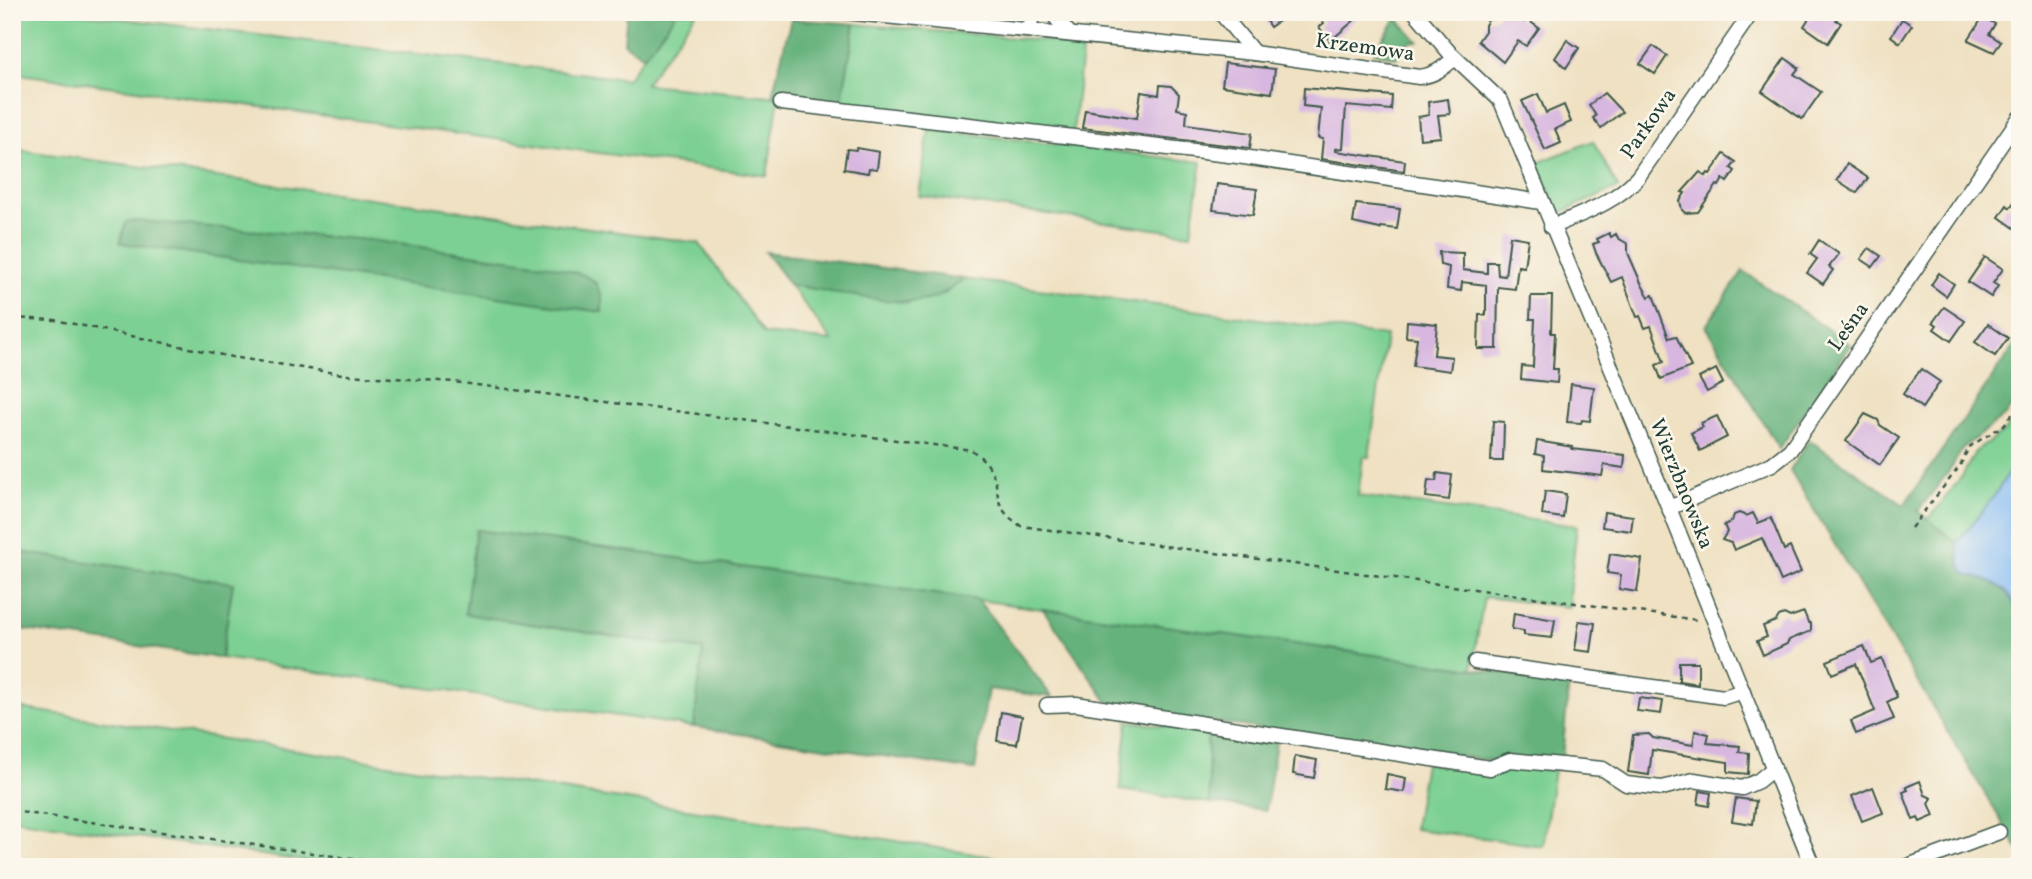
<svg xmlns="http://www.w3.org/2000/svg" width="2032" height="879" viewBox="0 0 2032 879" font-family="Vollkorn,serif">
	<rect width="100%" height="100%" fill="#fbf7ec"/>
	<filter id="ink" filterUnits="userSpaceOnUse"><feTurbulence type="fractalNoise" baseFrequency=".0143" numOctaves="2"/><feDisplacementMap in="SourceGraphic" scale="14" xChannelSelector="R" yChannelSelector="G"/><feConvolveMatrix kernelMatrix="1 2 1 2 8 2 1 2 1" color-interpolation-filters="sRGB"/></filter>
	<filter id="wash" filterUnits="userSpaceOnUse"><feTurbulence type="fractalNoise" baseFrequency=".00686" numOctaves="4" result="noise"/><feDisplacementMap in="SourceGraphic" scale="28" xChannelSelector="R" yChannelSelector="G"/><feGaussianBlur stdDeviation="1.57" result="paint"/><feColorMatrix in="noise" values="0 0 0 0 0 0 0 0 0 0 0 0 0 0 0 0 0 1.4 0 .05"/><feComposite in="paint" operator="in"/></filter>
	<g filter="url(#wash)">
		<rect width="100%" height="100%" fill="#efe1c2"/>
		<g fill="#7dd093" stroke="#4e8664" stroke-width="2">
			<path d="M12,12H64L627,79L677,12H697L645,84L779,97L767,176L12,73Z"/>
			<path d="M855,24L1083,44L1073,132L841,105Z"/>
			<path d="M929,129L1202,162L1191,234L919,196Z"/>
			<path d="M1593,141L1618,188L1559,213L1537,163Z"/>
			<path d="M12,149L699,243L764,334L832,341L790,285L908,303L944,294L964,279L1386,336L1369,457H1363L1358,496L1577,526L1569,595L1570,607L1484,597L1472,669L476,530L465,614L703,650L694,727L221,658L233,583L12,551Z"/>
			<path d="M2020,414V454L1995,495L1957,543L1928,520L1963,475L1975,452L2005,431Z"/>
			<path d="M12,707L885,839L1027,863L1030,867H347L12,819Z"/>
			<path d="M1128,721L1207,732L1210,803L1120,790Z"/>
			<path d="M1425,763L1500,774L1513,765L1554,770L1543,846L1414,829Z"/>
		</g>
		<g fill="#66b27d" stroke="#427858" stroke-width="2">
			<path d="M627,12H677L644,56L624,43Z"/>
			<path d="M1394,15L1418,41L1408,42L1396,58L1374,52L1394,22Z"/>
			<path d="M791,19L855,24L841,105L772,95Z"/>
			<path d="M138,221L370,240L550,265L584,275L595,282L602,297V312L120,243L126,222Z"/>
			<path d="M765,252L964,279C953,287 944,295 931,299C900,308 825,290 790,285Z"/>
			<path d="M1743,271L1851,345L1779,449L1706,326Z"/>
			<path d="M2020,338V396L2005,415L1964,447L1947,474L1918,511L1957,543L1960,564L1965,574C1997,584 2006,583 2020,616V852L1790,470L1809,440L1904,505Z"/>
			<path d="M476,530L978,600L1052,697L988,689L975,770L694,727L703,650L465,614Z"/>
			<path d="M12,551L233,583L221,658L12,628Z"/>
			<path d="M1043,609L1569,682L1562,758L1494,761L1112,708Z"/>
			<path d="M1207,732L1276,742L1266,810L1210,803Z"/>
		</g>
		<path fill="#84bbf4" stroke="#527c94" stroke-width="2" d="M2020,454V616C2006,583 1997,584 1965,574L1960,564L1957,543L1995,495Z"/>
		<g id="blocks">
			<g fill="#d7b6df">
				<path d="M1260,12H1292L1270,27Z"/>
				<path d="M1326,12H1364L1330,41L1319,27L1324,23L1319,18Z"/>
				<path d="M1500,12H1508L1524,22L1526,19L1539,28L1526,46L1518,41L1503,62L1478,41L1485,31V25L1488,20L1496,18Z"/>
				<path d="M1813,12H1842L1836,20L1841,23L1828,43L1804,26Z"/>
				<path d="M1983,17L1995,24L1989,34L2001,42L1994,52L1968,40Z"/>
				<path d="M1902,19L1912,25L1900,43L1891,36Z"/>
				<path d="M1567,40L1579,48L1566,68L1555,58Z"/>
				<path d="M1653,46L1667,56L1655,74L1640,64Z"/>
				<path d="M1785,58L1799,68L1794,74L1821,92L1802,119L1762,91Z"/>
				<path d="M1225,63L1275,69L1272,93L1222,86Z"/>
				<path d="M1160,85L1171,86L1179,94L1177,109L1187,111L1186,124L1252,133L1250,148L1082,128L1085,110L1137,118L1141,92L1159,95Z"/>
				<path d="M1304,88L1392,96L1391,110L1346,106L1343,148L1335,149V151L1405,161L1404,171L1321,159L1323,139L1318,138L1321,108L1303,106Z"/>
				<path d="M1604,93L1622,112L1601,128L1593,118L1596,116L1589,105Z"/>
				<path d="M1538,94L1546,113L1564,105L1571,122L1555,129L1561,143L1545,150L1522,101Z"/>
				<path d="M1448,99L1450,114L1438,115L1441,137L1420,139L1418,117L1429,115L1428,102Z"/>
				<path d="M857,148L879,152L877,169L869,168L868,173L844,169L847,149L856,150Z"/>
				<path d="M1724,154L1736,162L1731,168L1735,171L1727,182L1723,179L1719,186L1717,185L1698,212L1685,213L1682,210L1680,201L1685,193L1682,192L1700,172L1706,176L1708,173L1710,174Z"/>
				<path d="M1847,164L1868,178L1857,193L1837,180Z"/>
				<path d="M1217,184L1257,189L1253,215L1213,210Z"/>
				<path d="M2020,193V232L1999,217L2007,205L2010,208Z"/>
				<path d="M1356,204L1400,209L1397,229L1381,227L1380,229L1353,223Z"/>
				<path d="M1609,233L1611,237L1616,234L1618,238L1628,244V253L1642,285L1649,297L1653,295L1669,338L1676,336L1691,367L1661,379L1656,365L1664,362L1651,326L1645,328L1640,316L1637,317L1622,277L1611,282L1596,253L1593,244L1599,242L1597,239Z"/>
				<path d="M1510,236L1528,239L1524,267L1518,266L1515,289L1498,287L1497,349H1478L1479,315H1486V285L1462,282L1461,291L1447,289L1449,267L1440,265L1439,252L1463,253V270L1487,273V262H1497L1498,275L1505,276Z"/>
				<path d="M1819,240L1839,254L1829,267L1833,270L1823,284L1807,273L1817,259L1810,254Z"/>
				<path d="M1869,248L1881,256L1873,267L1861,259Z"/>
				<path d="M1985,257L2003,269L1993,283L1998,286L1991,297L1968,282Z"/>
				<path d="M1939,273L1954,284L1946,296L1931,285Z"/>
				<path d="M1531,296H1552L1551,333H1555L1553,369H1558L1557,383L1521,379L1522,366L1533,367L1535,319H1530Z"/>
				<path d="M1944,307L1965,321L1951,341L1934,329L1937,325L1933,322Z"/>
				<path d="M1407,321L1437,324L1434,355L1452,357L1450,371L1413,366L1417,338L1406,337Z"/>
				<path d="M1988,324L2008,338L1995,356L1975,342Z"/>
				<path d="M1716,369L1723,383L1707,392L1699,378Z"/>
				<path d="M1921,369L1940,382L1922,408L1903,394Z"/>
				<path d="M1571,384L1594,387L1590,421L1582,420L1581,423L1567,422Z"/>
				<path d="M1865,414L1878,420L1880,425L1899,438L1880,465L1846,441Z"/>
				<path d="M1717,416L1727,437L1700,451L1691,433L1703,427L1701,423Z"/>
				<path d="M1493,421L1504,422L1503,461H1491Z"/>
				<path d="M1537,441L1573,447L1572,449L1625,455L1624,468L1604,465L1602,476L1543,469L1544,456L1535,454Z"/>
				<path d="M1437,473L1452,475L1449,500L1426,497L1428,480L1436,481Z"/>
				<path d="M1545,491L1566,494L1563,518L1542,515Z"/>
				<path d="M1604,512L1633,516L1631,531L1602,527Z"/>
				<path d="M1739,513L1746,516L1753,513L1758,523L1771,518L1784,550L1790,547L1801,572L1781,581L1762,538L1734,550L1731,543L1722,540L1727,532L1724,525L1732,521L1734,515Z"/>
				<path d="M1610,554L1642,559L1637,592L1619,589L1621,575L1607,573Z"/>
				<path d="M1804,612L1808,622L1811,624V631L1789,640L1787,644L1763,655L1757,641L1767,637L1763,626L1776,621L1779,616L1784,614L1790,617Z"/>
				<path d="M1514,613L1555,620L1552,638L1524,635V631L1512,629Z"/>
				<path d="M1579,621L1595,623L1591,652L1575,650Z"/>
				<path d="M1864,646L1871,663L1882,659L1897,697L1887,702L1894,719L1856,734L1851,721L1875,711L1856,664L1832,674L1827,661Z"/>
				<path d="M1679,662H1698V684L1679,681Z"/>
				<path d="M1639,698L1663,701L1661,714L1637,711Z"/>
				<path d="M1001,712L1022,716L1017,744L997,741Z"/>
				<path d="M1695,731L1709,734L1707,743L1740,746L1739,752L1749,753L1748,774L1728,772V762L1652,750L1649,775L1628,772L1633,735L1649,734L1653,738L1693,745Z"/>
				<path d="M1295,756L1317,760L1314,778L1293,774Z"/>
				<path d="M1387,774L1406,778L1404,792L1385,789Z"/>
				<path d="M1920,781L1925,795L1932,798L1929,803L1934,816L1920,822L1918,818L1913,820L1903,792L1908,790L1906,787Z"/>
				<path d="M1873,787L1883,813L1862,821L1852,796Z"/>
				<path d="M1700,791L1711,793L1709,806L1698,804Z"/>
				<path d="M1736,798L1756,801L1753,824L1732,821Z"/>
			</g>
		</g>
	</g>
	<g filter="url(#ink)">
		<use href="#blocks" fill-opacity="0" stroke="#3e5649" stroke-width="2"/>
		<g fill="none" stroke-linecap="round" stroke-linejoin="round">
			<g stroke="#3e5649" stroke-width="17">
				<g id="minor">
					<path d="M845,12L1254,53L1419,77C1435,75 1443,68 1455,58"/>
					<path d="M1051,12L1069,33"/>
					<path d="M1220,12L1254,53"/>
					<path d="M1415,12L1449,52L1501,101L1669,508L1813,867"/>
					<path d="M1029,29L1033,12"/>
					<path d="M781,103L1237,156L1541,202"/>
					<path d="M1551,227C1583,213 1615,203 1638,177L1752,12"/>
					<path d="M1669,508L1772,464L1790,450L2020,117"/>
					<path d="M1475,662L1724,697L1743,691"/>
					<path d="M1047,705L1076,704L1490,768L1510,760L1603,769L1626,784L1662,788L1694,780L1742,788L1758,781L1774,768"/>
					<path d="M1905,867L1999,832"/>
				</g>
			</g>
			<g stroke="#3e5649" stroke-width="2.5" stroke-dasharray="5 5" stroke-linecap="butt">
				<path d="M12,318L55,320L232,357L348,375L454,382L972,450C977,455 984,459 988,465C1005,491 987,504 1021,526L1697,620"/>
				<path d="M1911,528L1960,466L1969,447L2004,425L2020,404"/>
				<path d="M12,811L412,867"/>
			</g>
			<use href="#minor" stroke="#fff" stroke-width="14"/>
		</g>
	</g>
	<g text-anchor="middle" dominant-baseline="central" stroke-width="5" stroke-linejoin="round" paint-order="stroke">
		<g font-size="21" fill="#1f3d34" stroke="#fbf7ec">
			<text transform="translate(1365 48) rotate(8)">Krzemowa</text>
			<text transform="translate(1649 124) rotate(-55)">Parkowa</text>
			<text transform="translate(1849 327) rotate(-55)">Leśna</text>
			<text transform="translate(1681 484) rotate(68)">Wierzbnowska</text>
		</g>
	</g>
	<rect width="2032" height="879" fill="none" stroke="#fbf7ec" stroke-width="42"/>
</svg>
